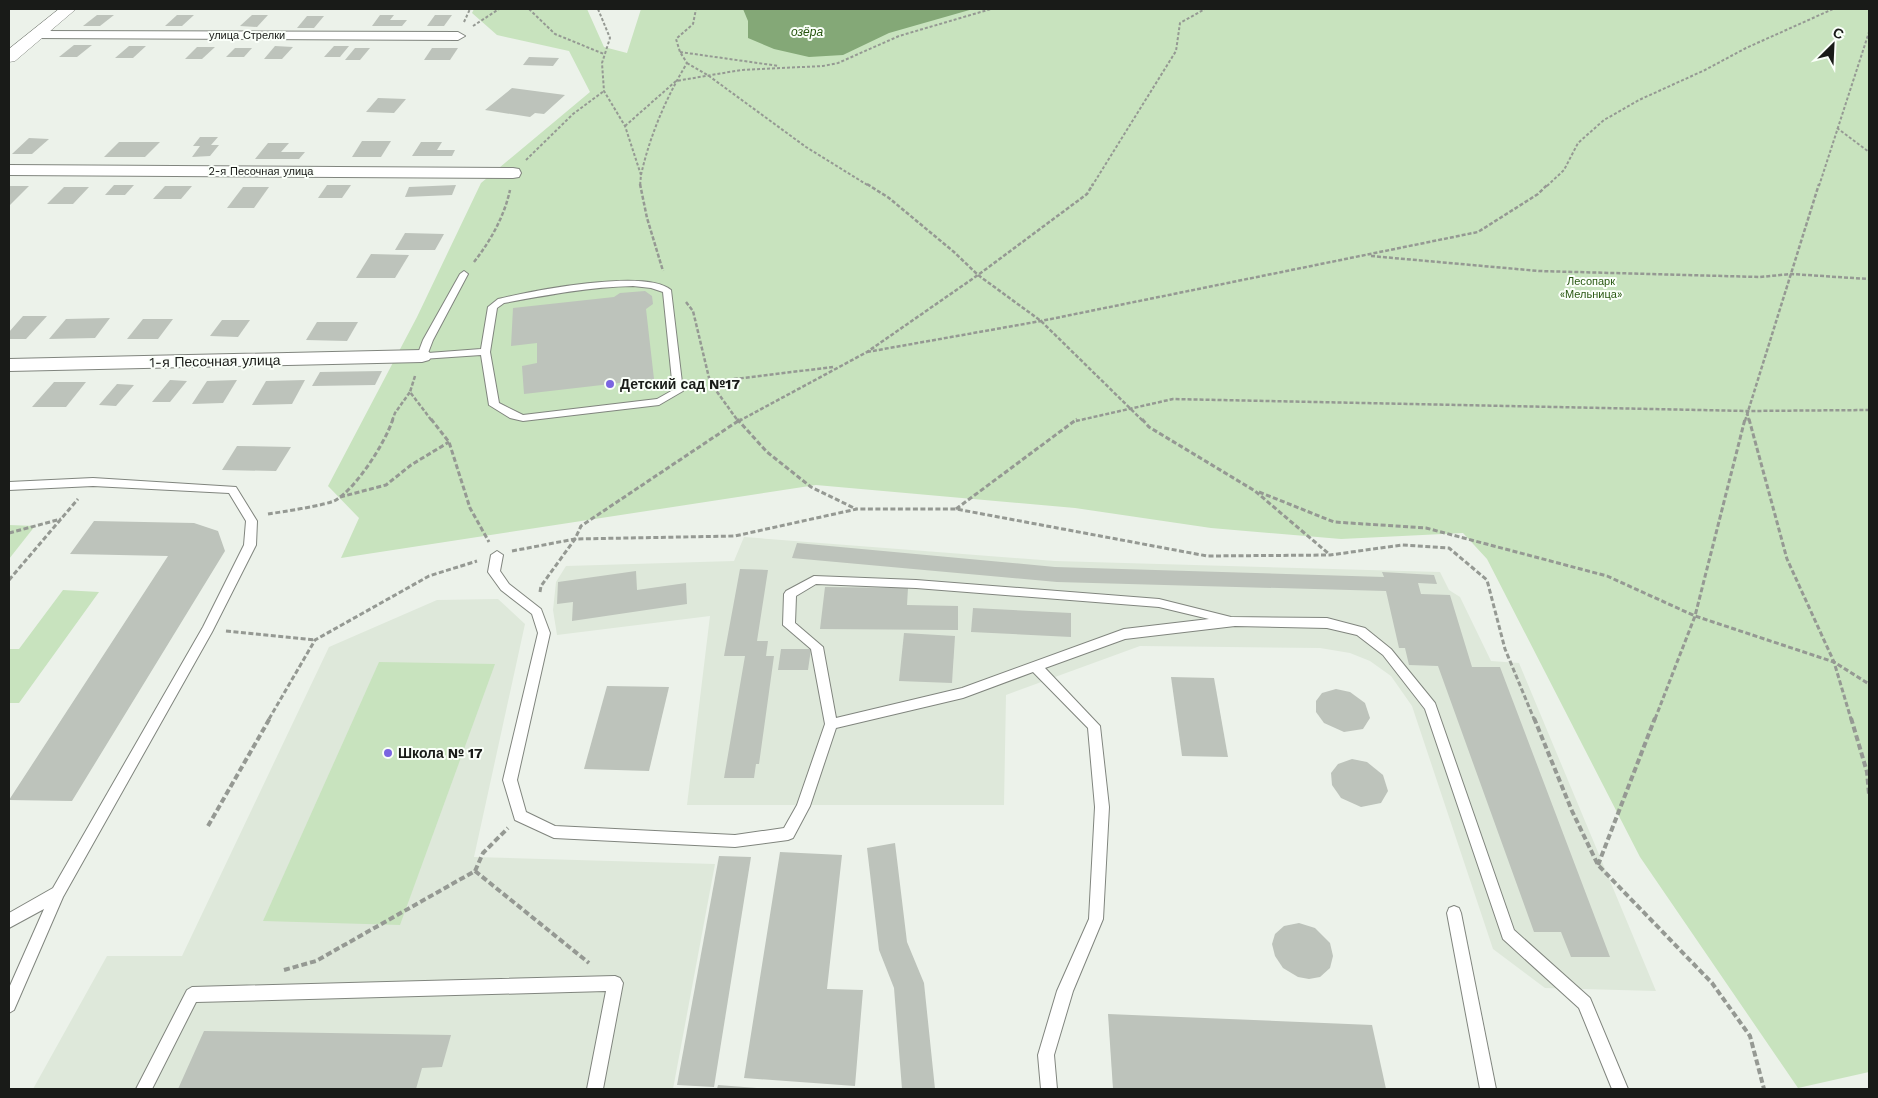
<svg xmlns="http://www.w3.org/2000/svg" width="1878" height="1098" viewBox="0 0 1878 1098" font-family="'Work Sans',sans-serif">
	<rect width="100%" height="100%" fill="#ecf2ea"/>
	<g fill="#dee8da">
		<path d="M744,537L1055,561L1440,572L1449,590L1460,597L1491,661L1519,663L1656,991L1545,988L1493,949L1412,706L1391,676L1370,661L1350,653L1320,648L1140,646L1006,695L1004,805H687L710,616L557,635L553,610L556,582L566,566L734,561Z"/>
		<path d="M498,599L525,624L474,857L715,864L673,1089H33L107,956H182L329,647L437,600Z"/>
	</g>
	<g fill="#c8e3be">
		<path d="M474,9H587L604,47L627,53L641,9H1869V1072L1798,1088L1640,857L1487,559L1463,533L1341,539L1211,528L1075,508L816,485L341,558L359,518L328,486L417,317L481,183L590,92L569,51L497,35L472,13Z"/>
		<path d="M9,525L35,526L9,559Z"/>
		<path d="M63,590L99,592L19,703H9V649H19Z"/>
		<path d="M379,662L495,664L400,925L263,921Z"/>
	</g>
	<path fill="#84a877" d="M743,9H973L889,33L843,55L809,57L774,49L748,38V21Z"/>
	<g fill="#bdc3bb">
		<path d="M97,15H114L100,26H83Z"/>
		<path d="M177,15H194L182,26H165Z"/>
		<path d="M252,15H268L257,27L240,26Z"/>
		<path d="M380,15H394L390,20H407L402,26H372Z"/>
		<path d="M435,15H452L444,26H427Z"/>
		<path d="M307,16H324L314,28H297Z"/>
		<path d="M74,45H92L77,57H59Z"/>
		<path d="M129,46H146L133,58H115Z"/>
		<path d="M275,46L293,47L282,59H264Z"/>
		<path d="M334,46H349L340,57H324Z"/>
		<path d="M197,47H215L202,59H185Z"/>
		<path d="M235,48H252L244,57H226Z"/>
		<path d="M355,48H370L360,60H345Z"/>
		<path d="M432,48H458L450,60H424Z"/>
		<path d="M529,57L559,58L553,66L523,65Z"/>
		<path d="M512,88L565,95L544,114L535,113L530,117L485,110Z"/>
		<path d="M378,98L406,99L394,113L366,112Z"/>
		<path d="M200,137H218L211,145H219L210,156L192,157L200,146H193Z"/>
		<path d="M29,138L49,139L32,154H12Z"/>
		<path d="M362,141H391L381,157H352Z"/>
		<path d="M119,142H160L145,157H104Z"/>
		<path d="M421,142H442L437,150H455L452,156H412Z"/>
		<path d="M268,143H289L281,152H305L299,159H255Z"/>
		<path d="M114,185H134L125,195H105Z"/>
		<path d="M327,185H351L342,198H318Z"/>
		<path d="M456,185L452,195L405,197L409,187Z"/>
		<path d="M9,186H29L9,206Z"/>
		<path d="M165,186H192L181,199H153Z"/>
		<path d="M64,187H89L73,204H47Z"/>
		<path d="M243,187H269L254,208H227Z"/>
		<path d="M405,233L444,234L435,250H395Z"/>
		<path d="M371,254L409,255L395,278H356Z"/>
		<path d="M645,291L652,296L653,304L646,309L654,379L524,394L522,366L537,363V343L511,346L513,308L614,297L620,293Z"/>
		<path d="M23,316H47L26,339H9V332Z"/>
		<path d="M110,318L95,338L49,339L66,319Z"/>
		<path d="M143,319H173L158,339H127Z"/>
		<path d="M222,320H250L238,337L210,336Z"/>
		<path d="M317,322H358L347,341L306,340Z"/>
		<path d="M382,371L375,385L312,386L320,372Z"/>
		<path d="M170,380L187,381L170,402H152Z"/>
		<path d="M237,380L223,403L192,404L207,381Z"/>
		<path d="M305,380L292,404L252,405L266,381Z"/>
		<path d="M54,382H86L66,407H32Z"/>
		<path d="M117,384L134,385L116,406L99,405Z"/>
		<path d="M237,446L291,447L276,471L222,470Z"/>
		<path d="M94,521L194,523L218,531L225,551L72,801L9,800L168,556L70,554Z"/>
		<path d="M797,543L1055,567L1384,577L1382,572L1434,575L1437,584L1418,583L1421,594L1450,595L1472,667H1500L1610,957H1571L1561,932H1534L1438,666L1409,665L1405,648H1399L1386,591L1057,582L792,558Z"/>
		<path d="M740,569L768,570L757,641H768L766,656H774L759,764H756L754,778H724L745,656H724Z"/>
		<path d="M636,571L637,590L686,583L687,604L572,621L573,602L557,604L558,582Z"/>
		<path d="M825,587L908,588L907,605L958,606V630L820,629Z"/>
		<path d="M973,608L1071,613V637L971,632Z"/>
		<path d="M904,633L955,636L952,683L899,681Z"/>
		<path d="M781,649H811L808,670H778Z"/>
		<path d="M1171,677L1214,678L1228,757L1182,756Z"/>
		<path d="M607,686L669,687L649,771L584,769Z"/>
		<path d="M1336,689L1350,692L1365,703L1370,718L1363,729L1344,732L1324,723L1316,712V701L1322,693Z"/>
		<path d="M1352,759L1367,762L1383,775L1388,791L1381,803L1361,807L1341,798L1332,785L1331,773L1338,764Z"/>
		<path d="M895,843L907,942L924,983L935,1089H902L894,988L879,950L867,848Z"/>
		<path d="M780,852L842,855L827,989L863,990L855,1086L744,1078Z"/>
		<path d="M719,856L751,857L714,1087L677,1085Z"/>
		<path d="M1299,923L1315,928L1330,943L1333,956L1330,968L1320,977L1309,979L1298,977L1283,968L1275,956L1272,944L1275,934L1284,926Z"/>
		<path d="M1108,1014L1372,1025L1386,1089H1113Z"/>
		<path d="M204,1031L451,1035L442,1067L422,1068L416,1089H178Z"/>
		<path d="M718,1085L757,1088V1089H717Z"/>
	</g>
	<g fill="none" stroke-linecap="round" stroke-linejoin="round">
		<g stroke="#80857e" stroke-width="2">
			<g id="lane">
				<path d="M464,271L468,274L433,340L428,353L481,349L488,307L498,299C531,291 646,268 671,290L683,391L659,405L523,421L510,418L489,405L481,355L422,359L417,356L423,340L460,274ZM633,286L651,288L663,292L673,390L657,399L523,415L499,403L490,352L497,308L504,303C547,295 589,287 633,286Z"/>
				<path d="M93,478L236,487L257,521L256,545L212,632L63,897L14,1010L9,1013V988L44,909L9,928V913L53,888L203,627L244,545L246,521L229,493L93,486L9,490V482Z"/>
				<path d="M497,551L503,555L500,571L509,584L541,609L550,633L517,780L526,812L555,826L735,835L784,828L797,805L825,724L811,649L783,625L784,594L786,591L814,576L916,580L1159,599L1231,617L1327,618L1365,628L1391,649L1435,703L1514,930L1590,998L1628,1089H1612L1579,1008L1503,939L1425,709L1383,655L1357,635L1327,628L1235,626L1125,639L1045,668L1100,726L1109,807L1103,919L1073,991L1054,1055L1057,1089H1041L1038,1055L1057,991L1089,919L1095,807L1088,728L1033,672L963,698L836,728L810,806L793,838L788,840L735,847L554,838L515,820L503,780L538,633L532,614L501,590L488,572L491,555ZM816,584L916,588L1159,607L1209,619L1124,629L962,688L836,718L823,647L795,623L796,596Z"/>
				<path d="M1454,906L1459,908L1461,913L1496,1089H1480L1447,913L1449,908Z"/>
				<path d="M615,976L620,978L623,983L603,1089H587L606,991L196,1002L152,1089H136L187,990L192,987Z"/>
			</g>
		</g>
		<g stroke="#80857e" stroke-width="2">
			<g id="street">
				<path d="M36,31L458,32L465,36L458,40L31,38L29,35Z"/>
				<path d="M9,165L513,168L519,169L521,173L519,177L513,178L9,175Z"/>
				<path d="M422,350L429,352L432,356L429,360L422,362L9,371V359Z"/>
			</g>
		</g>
		<g stroke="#80857e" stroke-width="1">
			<path id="secondary" d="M59,9H76L15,61L9,62V49Z"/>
		</g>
		<g stroke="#959993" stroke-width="2" stroke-dasharray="3 2" stroke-linecap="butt">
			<path d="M529,9L555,34L604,54"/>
			<path d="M598,9L610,38L602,63L604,91L625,126L641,175L640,186"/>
			<path d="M464,22L470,9"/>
			<path d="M473,26L499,9"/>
			<path d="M680,52L779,66"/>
			<path d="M687,63L709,76L806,147L869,186"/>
			<path d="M625,126L676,81L741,70L823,66L838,63L899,36L991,9"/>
			<path d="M1837,128L1869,152"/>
			<path d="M526,160L573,114L604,91"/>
			<path d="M641,175C650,135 666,98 687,63L680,52L676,39L693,24L696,9"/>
			<path d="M1092,186L1176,51L1180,23L1205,9"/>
			<path d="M1547,186L1564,170L1578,143L1604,120L1639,100L1705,70L1746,48L1833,9"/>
			<path d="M1819,186L1869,32"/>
		</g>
		<g stroke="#959993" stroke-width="2.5" stroke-dasharray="4 2" stroke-linecap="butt">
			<path d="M640,184L647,218L663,271"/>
			<path d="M867,184L889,198L954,252L978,275L1041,321L1143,421"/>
			<path d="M1371,256L1539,271L1760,277L1791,274L1869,279"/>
			<path d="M474,262C491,240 504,217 510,190"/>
			<path d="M686,302L693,311L710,382L738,421"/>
			<path d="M867,352L1041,321L1478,232L1538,194L1548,184"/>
			<path d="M415,376L410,392L432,421"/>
			<path d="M710,382L833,367"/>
			<path d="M1747,412L1749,421"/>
			<path d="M392,421L395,413L410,392"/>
			<path d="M739,421L867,352L978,275L1087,194L1093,184"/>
			<path d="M1076,421L1173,399L1747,411L1869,410"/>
			<path d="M1745,421L1819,184"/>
		</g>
		<g stroke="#959993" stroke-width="3" stroke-dasharray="5 2.5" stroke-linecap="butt">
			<path d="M431,419L449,442L470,508L489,542"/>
			<path d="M737,419L767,452L811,487L856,509"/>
			<path d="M1142,419L1149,427L1255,491L1329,554"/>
			<path d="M1749,419L1787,559L1834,662L1851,719"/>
			<path d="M1259,492L1334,522L1426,528L1607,576L1695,616L1834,662L1869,684"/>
			<path d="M340,497L386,485L411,465L449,442"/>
			<path d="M956,509L1077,419"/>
			<path d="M268,514C281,512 328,505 336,500C357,487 385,443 393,419"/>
			<path d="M9,533L61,519"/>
			<path d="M512,551L575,539L735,536L857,509H956L1207,556L1330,555L1402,545L1449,548L1487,580L1505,649L1534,719"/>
			<path d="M9,580L78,499"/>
			<path d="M540,592L541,586L575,539L581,526L741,419"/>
			<path d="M226,631L315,640"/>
			<path d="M269,719L315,640L429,576L477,561"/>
			<path d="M1655,719L1695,616L1745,419"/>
		</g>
		<g stroke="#959993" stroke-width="4" stroke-dasharray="6 3" stroke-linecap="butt">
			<path d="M1534,718L1572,811L1598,865L1712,983L1750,1036L1764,1089"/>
			<path d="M1851,718L1867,772L1869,794"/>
			<path d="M208,826L270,718"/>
			<path d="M1598,865L1655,718"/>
			<path d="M475,871L589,963"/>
			<path d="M284,970L316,961L475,871L483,853L508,828"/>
		</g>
		<use href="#lane" fill="#fff" fill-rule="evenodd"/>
		<use href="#street" fill="#fff" fill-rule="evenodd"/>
		<use href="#secondary" fill="#fff" fill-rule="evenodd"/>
	</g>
	<g fill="#7b65e1" stroke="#fafff9" stroke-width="2">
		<circle cx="610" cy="384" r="5"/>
		<circle cx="388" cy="753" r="5"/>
	</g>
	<g text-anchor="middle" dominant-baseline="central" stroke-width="4" stroke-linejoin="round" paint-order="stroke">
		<g font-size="11" fill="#191b18" stroke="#fafff9">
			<text x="247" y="35">улица Стрелки</text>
			<text x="261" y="171">2-я Песочная улица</text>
		</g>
		<g font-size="11" fill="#2a5813" stroke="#fafff9">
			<text x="1591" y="281">Лесопарк<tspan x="1591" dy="13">«Мельница»</tspan></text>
		</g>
		<g font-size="12" font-style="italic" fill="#26540e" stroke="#fafff9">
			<text x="807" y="32">озёра</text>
		</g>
		<g font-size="14" fill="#191b18" stroke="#fafff9">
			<text transform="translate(215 361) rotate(-1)">1-я Песочная улица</text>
		</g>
		<g font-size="14" font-weight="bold" fill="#191b18" stroke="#fafff9" text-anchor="start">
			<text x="620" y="384">Детский сад №17</text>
			<text x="398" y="753">Школа № 17</text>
		</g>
	</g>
	<rect width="1878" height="1098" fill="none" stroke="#191b18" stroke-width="20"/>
	<g transform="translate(1833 45) rotate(24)" stroke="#fafff9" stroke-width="4" paint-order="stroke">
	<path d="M0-4L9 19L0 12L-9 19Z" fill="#191b18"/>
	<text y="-8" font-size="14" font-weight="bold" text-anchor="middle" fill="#191b18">С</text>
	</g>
</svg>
